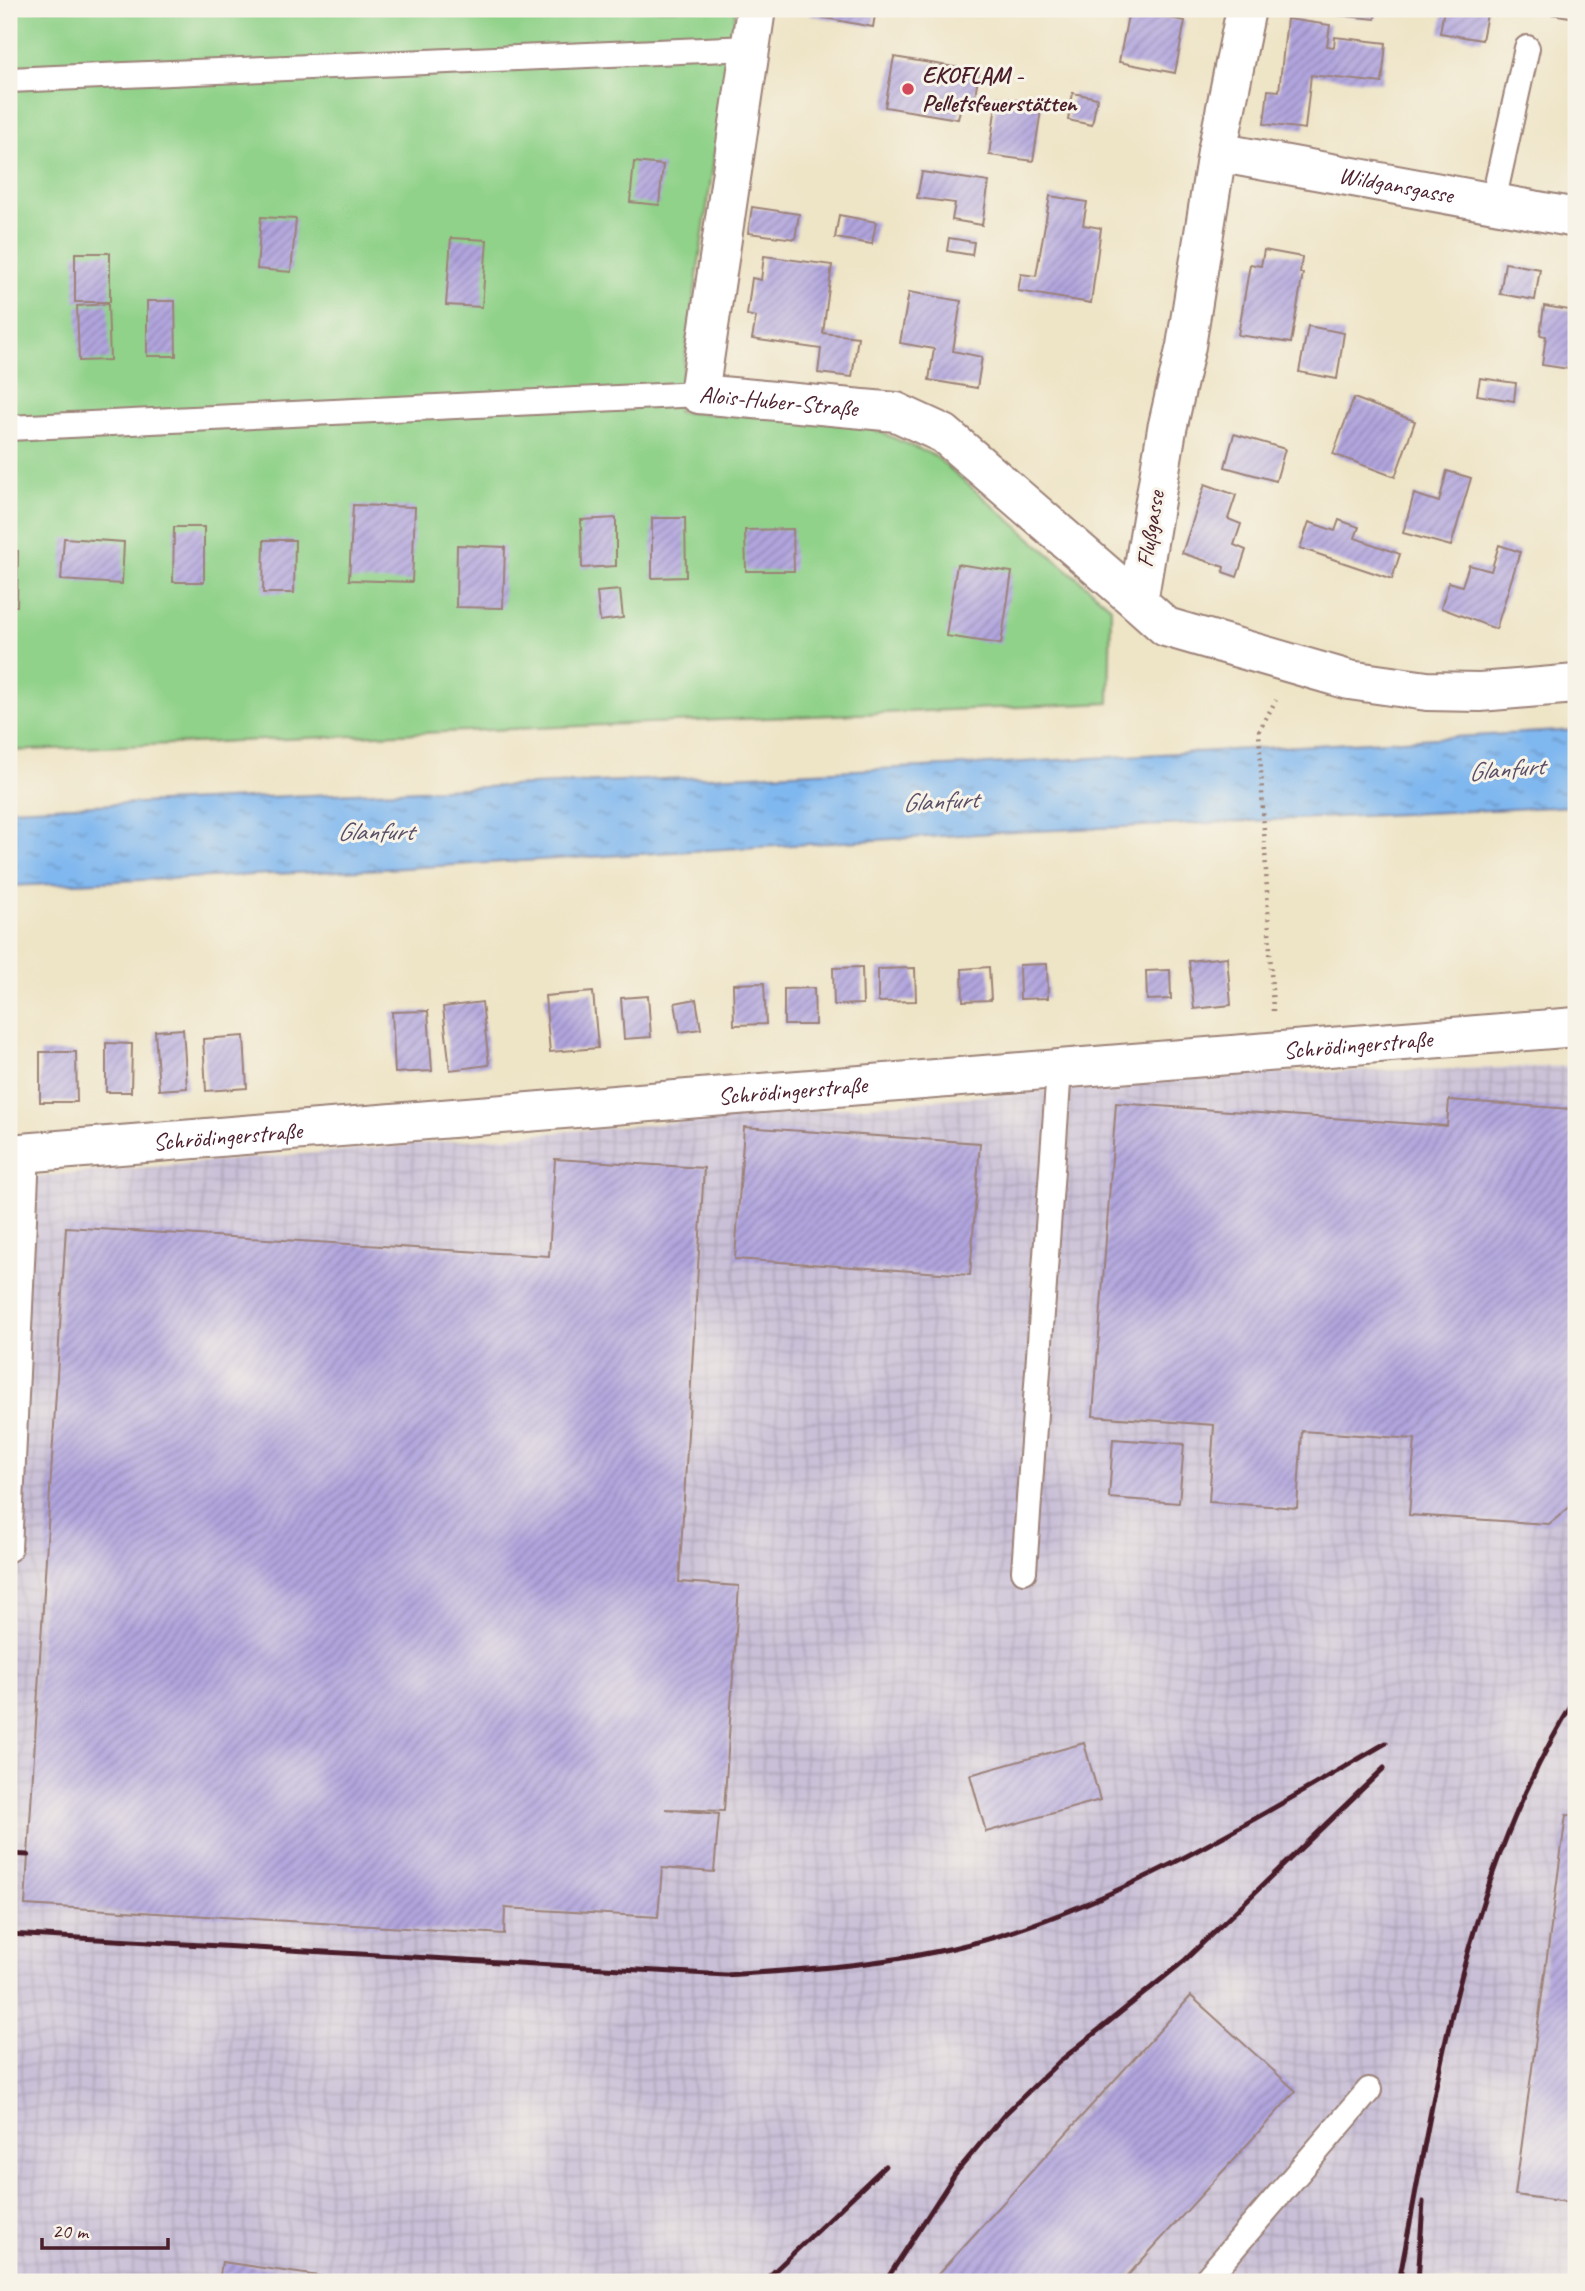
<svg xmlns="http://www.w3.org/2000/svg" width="1585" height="2291" viewBox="0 0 1585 2291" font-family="Caveat,sans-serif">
	<defs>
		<pattern id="industrial-grid" width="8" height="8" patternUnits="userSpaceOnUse" patternTransform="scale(1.75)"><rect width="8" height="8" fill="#c9bfd7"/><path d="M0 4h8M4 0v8" fill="none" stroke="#aea4b9"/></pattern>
		<pattern id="water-ripples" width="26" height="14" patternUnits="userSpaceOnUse" patternTransform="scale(1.75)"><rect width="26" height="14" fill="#7fb7ef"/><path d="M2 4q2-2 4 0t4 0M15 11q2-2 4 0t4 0" fill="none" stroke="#6a94c2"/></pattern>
		<pattern id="building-hatch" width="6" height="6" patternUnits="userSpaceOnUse" patternTransform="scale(1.75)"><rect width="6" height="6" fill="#b1a5de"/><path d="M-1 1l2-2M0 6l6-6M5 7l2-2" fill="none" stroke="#9286b4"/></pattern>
	</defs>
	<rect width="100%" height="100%" fill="#f7f3e8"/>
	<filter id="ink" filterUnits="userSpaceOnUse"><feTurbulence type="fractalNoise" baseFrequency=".0143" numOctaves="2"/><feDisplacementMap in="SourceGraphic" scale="14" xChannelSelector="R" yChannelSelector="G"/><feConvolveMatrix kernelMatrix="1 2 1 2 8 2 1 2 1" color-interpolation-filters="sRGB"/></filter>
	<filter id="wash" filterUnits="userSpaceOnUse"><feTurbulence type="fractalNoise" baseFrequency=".00686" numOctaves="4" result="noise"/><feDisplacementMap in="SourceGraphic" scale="28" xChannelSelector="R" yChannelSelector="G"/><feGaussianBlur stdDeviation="1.57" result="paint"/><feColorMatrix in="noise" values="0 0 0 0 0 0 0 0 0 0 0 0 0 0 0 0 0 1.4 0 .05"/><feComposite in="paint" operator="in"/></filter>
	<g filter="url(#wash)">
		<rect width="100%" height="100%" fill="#eee4c6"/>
		<path fill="url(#industrial-grid)" d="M1576,1066V2282H9V1179L1240,1074Z"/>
		<path fill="#90d289" stroke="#6d785a" stroke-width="2" d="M9,9H736L677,412L855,421L935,456L1111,607L1109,703L9,751Z"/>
		<path fill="url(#water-ripples)" stroke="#646b8d" stroke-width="2" d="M1576,730V806L993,833L405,868L9,886V809L988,764Z"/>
		<g id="blocks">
			<g fill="url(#building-hatch)">
				<path d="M810,9H876L873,27L809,15Z"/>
				<path d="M1328,9H1376L1375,19L1327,14Z"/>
				<path d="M1444,9H1488L1482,40L1440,33Z"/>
				<path d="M1546,9H1576V18L1545,13Z"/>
				<path d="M1129,10L1185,21L1175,73L1119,62Z"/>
				<path d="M1287,19L1330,25L1327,46L1334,47L1335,37L1386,43L1382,83L1311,75L1305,129L1264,124L1268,90L1279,91Z"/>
				<path d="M894,57L979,71L973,108L961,105L958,119L885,107Z"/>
				<path d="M1073,93L1097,98L1092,125L1068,120Z"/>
				<path d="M997,97L1042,104L1033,161L989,155Z"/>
				<path d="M634,162L663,165L659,205L630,202Z"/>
				<path d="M922,172L989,182L982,225L952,220L955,203L917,198Z"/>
				<path d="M1050,196L1087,202L1083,225L1101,228L1091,303L1018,291L1021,274L1036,276Z"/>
				<path d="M752,207L799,214L795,239L748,233Z"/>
				<path d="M839,215L876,222L872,244L835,238Z"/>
				<path d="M261,217L296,219L291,272L257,269Z"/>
				<path d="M451,238L487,240L482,307L446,305Z"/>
				<path d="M949,238L974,242L972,255L947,251Z"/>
				<path d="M1264,250L1302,257L1300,273H1303L1291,343L1238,335L1250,264L1261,266Z"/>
				<rect x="75" y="253" width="35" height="49"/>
				<path d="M764,256L832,265L823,333L858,337L852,377L818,373L821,349L752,339L756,317L747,315L752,278L761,280Z"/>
				<path d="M1505,263L1540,269L1535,300L1500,294Z"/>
				<path d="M909,292L961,301L953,351L982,357L977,388L929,380L934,349L900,343Z"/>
				<path d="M147,301H175L176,356H147Z"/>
				<path d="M108,304L110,360L79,361L77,306Z"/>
				<path d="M1544,306L1576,311V370L1542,365L1546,336L1540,335Z"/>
				<path d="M1308,326L1344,333L1337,379L1299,372Z"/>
				<path d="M1480,378L1516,383L1514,401L1477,395Z"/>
				<path d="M1354,398L1415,421L1395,477L1333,454Z"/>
				<path d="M1234,434L1285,449L1276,481L1225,467Z"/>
				<path d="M1447,471L1471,478L1451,546L1403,533L1414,494L1439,502Z"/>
				<path d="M1205,484L1236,495L1228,519L1241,524L1234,545L1246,550L1237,577L1223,572L1224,567L1182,553Z"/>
				<path d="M353,505L415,507L412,582L349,580Z"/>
				<path d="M616,518V566L582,568L581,520Z"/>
				<path d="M652,518H685L686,577L652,578Z"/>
				<path d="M1339,520L1359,527L1355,538L1400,554L1392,579L1300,548L1309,522L1335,531Z"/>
				<path d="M174,527H204V582H173Z"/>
				<path d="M793,529L794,571H746L745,530Z"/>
				<path d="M64,538L124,542L122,584L61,580Z"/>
				<path d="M264,540H295L294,593H263Z"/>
				<path d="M457,545L505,547L503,608L456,607Z"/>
				<path d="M1499,545L1520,552L1496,629L1441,608L1449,582L1462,586L1469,565L1491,571Z"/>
				<path d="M9,551H18L17,606H9Z"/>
				<path d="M957,564L1012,572L1001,644L946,636Z"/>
				<path d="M620,590L623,618L600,621L597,592Z"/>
				<path d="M1227,957L1231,1005L1194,1009L1189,961Z"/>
				<path d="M1047,964L1048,998L1020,999L1019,965Z"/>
				<path d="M862,967L863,1004L834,1005L833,968Z"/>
				<path d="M989,967L991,1000L963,1001L962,969Z"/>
				<path d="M915,968L916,1001L878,1002V969Z"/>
				<path d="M1170,970L1171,999L1147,1000L1146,971Z"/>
				<path d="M764,983L766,1024L734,1025L733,984Z"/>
				<path d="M814,988L815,1025H784V989Z"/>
				<path d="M593,992L598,1048L550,1052L545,996Z"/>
				<path d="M648,996L651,1037L624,1039L621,998Z"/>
				<path d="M696,999L701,1029L680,1032L675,1003Z"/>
				<path d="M482,1002L489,1065L450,1070L443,1007Z"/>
				<path d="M428,1011L432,1071L395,1073L392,1012Z"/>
				<path d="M183,1029L187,1088L159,1090L155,1031Z"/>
				<path d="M244,1036L247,1088L206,1091L203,1039Z"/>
				<path d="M106,1043L132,1044L131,1092H106Z"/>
				<path d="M40,1052H76L77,1102H40Z"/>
				<path d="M1449,1100L1571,1109L1569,1134L1576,1135V1502L1549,1524L1409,1515L1415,1439L1302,1431L1297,1508L1209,1502L1214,1425L1093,1416L1116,1103L1447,1126Z"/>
				<path d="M744,1127L980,1143L970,1275L735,1259Z"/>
				<path d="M555,1159L704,1168L679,1582L739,1586L724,1811L665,1809L719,1814L714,1872L662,1868L658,1917L505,1908L504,1934L25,1905L66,1227L549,1256Z"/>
				<path d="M1113,1439L1184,1444L1179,1503L1109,1498Z"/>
				<path d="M1084,1743L1100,1800L986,1832L970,1775Z"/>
				<path d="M1566,1815L1576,1816V2203L1515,2195Z"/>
				<path d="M1191,1996L1296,2091L1122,2282H931Z"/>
				<path d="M222,2262L326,2277L325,2282H219Z"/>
			</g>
		</g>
	</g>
	<g filter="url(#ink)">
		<use href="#blocks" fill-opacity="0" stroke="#9c8278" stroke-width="2"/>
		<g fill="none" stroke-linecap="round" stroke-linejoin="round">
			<g stroke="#9c8278" stroke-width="28">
				<g id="service">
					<path d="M9,80L750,48"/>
					<path d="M1493,202L1527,48"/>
					<path d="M9,428L699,394"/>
					<path d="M9,1549L27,1153"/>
					<path d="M1024,1571L1059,1069"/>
					<path d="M1204,2282L1369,2090"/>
				</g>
			</g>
			<g stroke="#9c8278" stroke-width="42">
				<g id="minor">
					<path id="s1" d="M756,9L699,394L896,412L944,434L1138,602"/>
					<path d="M1246,9L1217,152L1186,346L1167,429L1138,602L1166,627L1349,680L1427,691L1480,692L1576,684"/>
					<path id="s2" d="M1217,152L1576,218"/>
					<path id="s3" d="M9,1154L1576,1027"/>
				</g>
			</g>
			<path stroke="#9c8278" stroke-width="4.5" stroke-dasharray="2 5" stroke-linecap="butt" d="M1273,1011L1259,731L1276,700"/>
			<use href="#service" stroke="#fff" stroke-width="24"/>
			<use href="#minor" stroke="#fff" stroke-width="38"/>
			<g stroke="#4a1f2b" stroke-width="5">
				<path d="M9,1854L28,1855"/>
				<path d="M9,1934L726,1975C817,1969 911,1963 998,1936C1138,1893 1261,1815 1386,1743"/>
				<path d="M763,2282L885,2166"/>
				<path d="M885,2282L955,2174L1004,2115L1059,2062L1184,1961L1384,1768"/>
				<path d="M1399,2282C1437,2081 1465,1875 1576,1698"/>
				<path d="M1418,2282L1423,2202"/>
			</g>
		</g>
	</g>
	<circle fill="#d1495b" stroke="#f7f3e8" stroke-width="2.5" cx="908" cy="89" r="7"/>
	<g text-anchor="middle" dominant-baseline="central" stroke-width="6" stroke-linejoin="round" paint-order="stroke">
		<g font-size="24" font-weight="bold" fill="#4a1f2b" stroke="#f7f3e8" text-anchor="start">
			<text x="922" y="75">EKOFLAM -<tspan x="922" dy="28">Pelletsfeuerstätten</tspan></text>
		</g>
		<g font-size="24" fill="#4a1f2b" stroke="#f7f3e8">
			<text stroke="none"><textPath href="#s2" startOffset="182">Wildgansgasse</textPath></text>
			<text stroke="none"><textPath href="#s1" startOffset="469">Alois-Huber-Straße</textPath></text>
			<text transform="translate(1150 529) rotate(-81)">Flußgasse</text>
			<text stroke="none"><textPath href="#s3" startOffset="1353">Schrödingerstraße</textPath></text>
			<text stroke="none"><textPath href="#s3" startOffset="786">Schrödingerstraße</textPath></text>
			<text stroke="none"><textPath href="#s3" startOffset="219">Schrödingerstraße</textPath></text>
		</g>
		<g font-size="26" font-style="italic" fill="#5a4d66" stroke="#f7f3e8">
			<text transform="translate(1506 769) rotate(-5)">Glanfurt</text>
			<text transform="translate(940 801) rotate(-3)">Glanfurt</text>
			<text x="375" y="831">Glanfurt</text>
		</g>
	</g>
	<rect width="1585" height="2291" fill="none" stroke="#f7f3e8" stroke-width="35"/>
	<path d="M42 2238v10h126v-10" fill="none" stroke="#4a1f2b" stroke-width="3.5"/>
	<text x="52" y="2238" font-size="21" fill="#4a1f2b" stroke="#f7f3e8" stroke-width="5" paint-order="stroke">20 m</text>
</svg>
